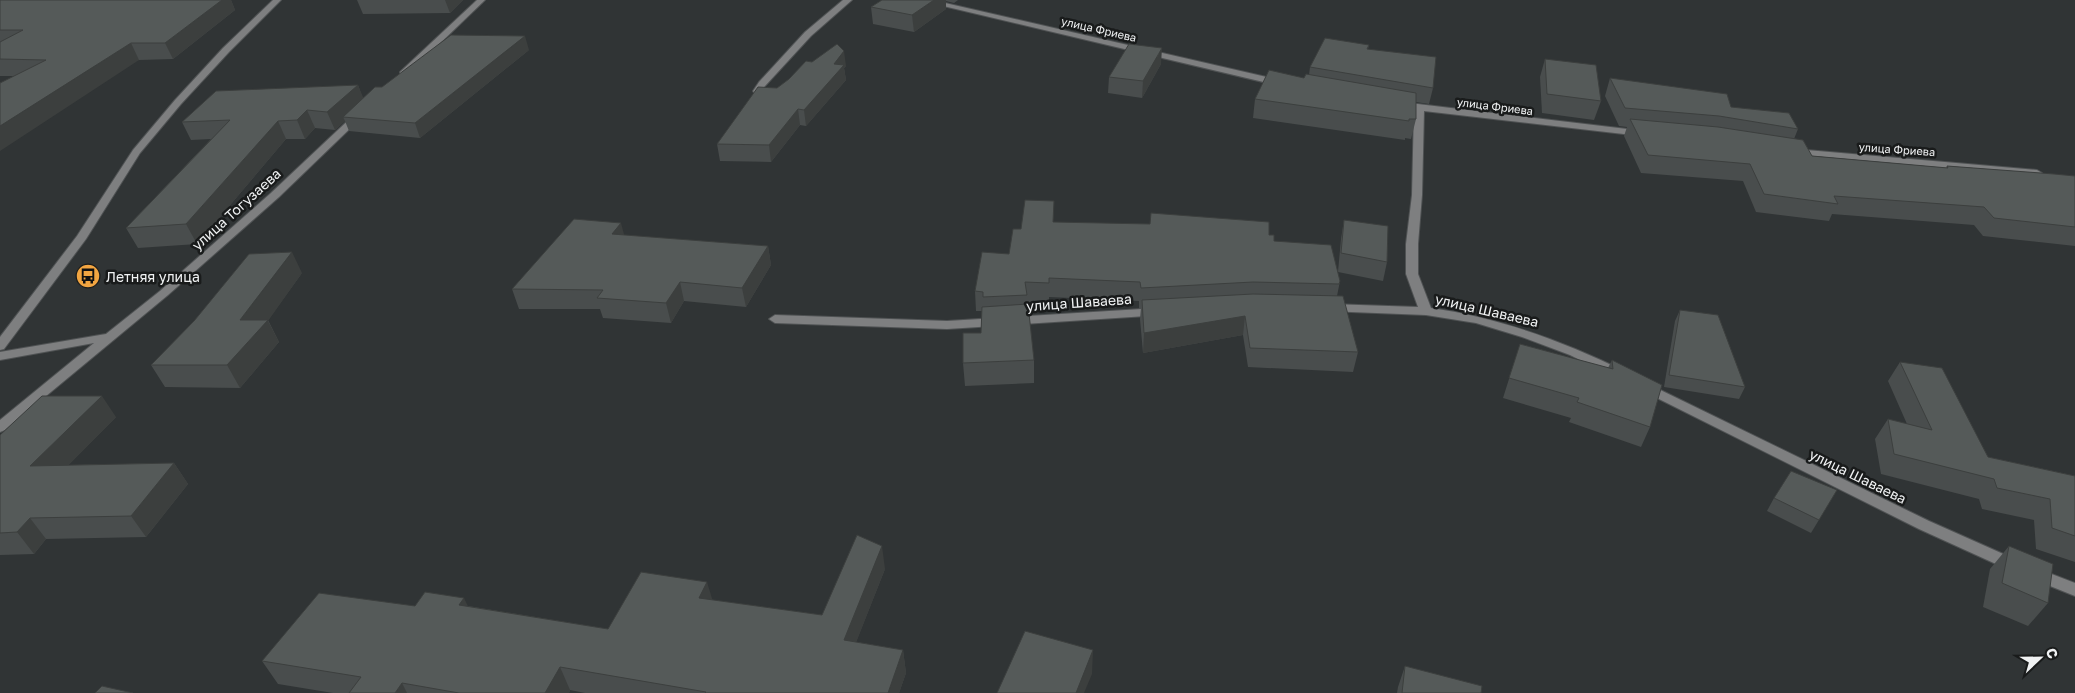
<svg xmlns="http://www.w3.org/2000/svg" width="2075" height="693" viewBox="0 0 2075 693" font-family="'Golos Text',sans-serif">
	<rect width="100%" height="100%" fill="#303435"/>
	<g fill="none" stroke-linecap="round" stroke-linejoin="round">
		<g stroke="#4f5253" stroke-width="2">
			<g id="minor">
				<path d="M273,0H281L229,52L181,104L140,153L86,239L4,349L0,350V337L77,236L133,150L175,100L223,48Z"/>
				<path d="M477,0H485L406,76H400V72Z"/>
				<path d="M843,0H852L811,36L765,86L761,91L765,97L764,99H758L753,91L759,82L805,32Z"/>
				<path d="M918,0H932L1280,80L1284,83L1280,86Z"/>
				<path d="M1401,102L1644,131V135L1641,136L1424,111L1422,195L1418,244V274L1431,308C1500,318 1563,341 1626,372L1627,375L1626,378H1616L1570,355L1522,337L1476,323L1426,315L1326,311L1324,308L1330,304L1418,307L1406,274V244L1412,195L1414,109L1398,107L1396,105Z"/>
				<path d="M359,112L364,115L362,117L279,197L168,295L5,430L0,432V420L94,343L0,360V352L106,334L160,291L271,193L356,113Z"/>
				<path d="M1795,149L2037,170L2042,173L2037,176L1792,154L1790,152Z"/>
				<path d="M1158,308L1164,312L1162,315L947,329L775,323L769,319L775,315L947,321Z"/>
				<path d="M1646,383L1929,521L2019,561L2021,565L2019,569L2013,571L2007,569L1919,529L1641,390L1639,387L1641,384Z"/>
				<path d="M2036,568L2075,583V596L2030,578L2028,574L2030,570Z"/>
			</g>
		</g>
		<use href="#minor" fill="#7e7f80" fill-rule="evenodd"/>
	</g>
	<g fill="#494d4d">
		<path d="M0,0H231L235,10L173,59L139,60L15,76H0Z"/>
		<path d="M357,0H463L450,13L363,14Z"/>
		<path d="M882,0H958L954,3L946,1V9L914,32L873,24L871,7Z"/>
		<path d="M1369,45L1368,49L1433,88L1429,104L1416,102V119L1411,139L1405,138V140L1253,118L1255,99L1304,78L1309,75L1310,67Z"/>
		<path d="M529,50L420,138L349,131L345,121L335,130L315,128L305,139H286L197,244L138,248L126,228L211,139L191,140L182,122L358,85L363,99L382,87Z"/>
		<path d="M1545,59L1601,101L1594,120L1542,113L1540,77Z"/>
		<path d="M1161,64L1142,98L1108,93L1109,77Z"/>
		<path d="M846,66L844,68L846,80L806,126L800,125L771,162L720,161L717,144L777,88Z"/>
		<path d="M1610,78L1731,107L1798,129L1794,139L1812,156L1946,168L1947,166L2075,176V246L1983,236L1974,225L1832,214L1829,221L1756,212L1743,181L1641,173L1624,136L1627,127L1619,126L1605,96Z"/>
		<path d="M1344,220L1387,262L1383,281L1338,272L1341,239Z"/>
		<path d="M1054,222L1269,235L1274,241L1340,281L1337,296L1358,352L1353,372L1248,367L1243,335L1143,353L1140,319L1141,308H1139V301L1049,297V302H1027L1034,360V383L965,386L963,363L981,333L982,311H976L975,291L1009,254L1021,229Z"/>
		<path d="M624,235L768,246L771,265L746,307L684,301L671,323L603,318L600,309H519L512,289Z"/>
		<path d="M302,273L268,320L279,342L240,388L165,387L151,365Z"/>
		<path d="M1680,310L1745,387L1739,399L1664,387L1675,321Z"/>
		<path d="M1520,344L1608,368L1612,360L1650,427L1641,447L1569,422L1571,418L1503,398Z"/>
		<path d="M1900,362L1988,457L2075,476V562L2036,549L2034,520L1982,509L1979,499L1881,474L1875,439L1888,419L1907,424L1888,381Z"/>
		<path d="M116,417L68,465L174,463L188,484L146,537L46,539L34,554L0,555V435Z"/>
		<path d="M1837,490L1811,533L1767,511L1774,498Z"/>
		<path d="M2009,546L2048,603L2028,626L1983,607L1990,569Z"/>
		<path d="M885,569L856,642L903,650L906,673L899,693H585L570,690L569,693H333L278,684L262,661L468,606L608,629L712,600L822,615Z"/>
		<path d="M1405,666L1481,693H1397L1398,687Z"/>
	</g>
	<g fill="#3c3f3e">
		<path d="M222,0H231L235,10L173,59L165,43Z"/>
		<path d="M445,0H463L450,13Z"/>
		<path d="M934,0H946V9L914,32L912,15Z"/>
		<path d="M525,36L529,50L420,138L415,123Z"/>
		<path d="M131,43L139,60L0,151V126Z"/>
		<path d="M1162,48L1161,64L1142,98L1143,81Z"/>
		<path d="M844,51L846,66L844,68L846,80L806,126L804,110L834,64Z"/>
		<path d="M358,85L365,102L343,117L345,121L335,130L327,112Z"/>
		<path d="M798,109L800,125L771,162L769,145Z"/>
		<path d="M307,110L315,128L305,139L297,120Z"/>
		<path d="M278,121L286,139L197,244L186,224Z"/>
		<path d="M621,223L626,242L612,234Z"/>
		<path d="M768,246L771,265L746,307L742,288Z"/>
		<path d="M292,252L302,273L268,321L279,342L240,388L227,365L240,320Z"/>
		<path d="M680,282L684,301L671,323L666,303Z"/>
		<path d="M1245,316L1243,335L1143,353L1144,333Z"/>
		<path d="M102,396L116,417L47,487L30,466Z"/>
		<path d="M174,463L188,484L146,537L131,516Z"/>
		<path d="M30,518L46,539L34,554L17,532Z"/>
		<path d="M882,546L885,569L848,663L844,640Z"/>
		<path d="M707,582L714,605L699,598Z"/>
		<path d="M464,598L475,621L459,605Z"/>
		<path d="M903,650L906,673L899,693H888Z"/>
		<path d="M1093,650L1092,674L1084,693H1076Z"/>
		<path d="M560,667L570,690L569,693H545Z"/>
		<path d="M402,683L407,693H395Z"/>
	</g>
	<g fill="#555a59" stroke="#3c3f3e">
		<path d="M0,0H222L165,43H131L0,126V83L46,60L0,59V42L23,30H0Z"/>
		<path d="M882,0H934L912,15L871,7Z"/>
		<path d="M451,35L525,36L415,123L343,117L375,87H382Z"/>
		<path d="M1325,38L1369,45L1367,49L1436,57L1433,88L1310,67Z"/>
		<path d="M837,44L844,51L834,64L844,65L804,110L798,109L769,145L717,144L758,87L777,88L789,79L806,61L812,62Z"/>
		<path d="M1129,44L1162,48L1143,81L1109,77Z"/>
		<path d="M1545,59L1596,65L1601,101L1547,94Z"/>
		<path d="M1269,70L1304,78L1306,74L1416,93V119H1409V121L1255,99Z"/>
		<path d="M1610,78L1727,94L1731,107L1789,113L1798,129L1719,116L1625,108Z"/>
		<path d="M358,85L327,112L307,110L297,120L278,121L186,224L126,228L230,120L182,122L216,91Z"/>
		<path d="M1630,119L1718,127L1803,140L1812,156L1948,168L1947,166L2054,174L2075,176V227L1994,218L1984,207L1834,196L1838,204L1764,194L1750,164L1648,155Z"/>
		<path d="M1025,200L1054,201L1053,222L1150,224L1151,213L1269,222V235H1274V241L1331,245L1340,281L1339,284L1253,282L1141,288L1140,282L1049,278V283L1025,282L1027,295L983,297V292L975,291L982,252L1009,254L1013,229H1021Z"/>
		<path d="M574,219L621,223L612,234L768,246L742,288L680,282L666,303L597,298L603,290L512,289Z"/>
		<path d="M1344,220L1388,226L1387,262L1341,253Z"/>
		<path d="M292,252L240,320H268L227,365H151L194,321L249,254Z"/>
		<path d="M1253,294L1343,296L1358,352L1250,348L1245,316L1144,333L1142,300Z"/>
		<path d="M1028,304L1034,360L963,363V333H981L982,307Z"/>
		<path d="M1680,310L1718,315L1745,387L1669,375Z"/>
		<path d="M1520,344L1613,369L1612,360L1662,385L1650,427L1577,402L1579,398L1509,378Z"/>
		<path d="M1900,362L1942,368L1988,457L2075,476V536L2052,528L2050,499L1997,488L1994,479L1894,454L1888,419L1932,430Z"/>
		<path d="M42,396H102L30,466L174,463L131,516L30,518L17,532L0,533V435Z"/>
		<path d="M1791,471L1837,490L1819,520L1774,498Z"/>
		<path d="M857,535L882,546L844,640L903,650L888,693H705L706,692L560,667L545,693H459L402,683L395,693H349L361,677L262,661L319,593L415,606L425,592L464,598L459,605L608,629L641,572L707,582L699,598L822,615Z"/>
		<path d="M2009,546L2053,564L2048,603L2002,583Z"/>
		<path d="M1025,631L1093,650L1076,693H997Z"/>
		<path d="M1405,666L1482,686L1481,693H1402Z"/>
		<path d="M102,686L133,693H95Z"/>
	</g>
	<defs>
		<g id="bus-disc" transform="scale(1.25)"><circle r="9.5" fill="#f2a541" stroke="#191b1b"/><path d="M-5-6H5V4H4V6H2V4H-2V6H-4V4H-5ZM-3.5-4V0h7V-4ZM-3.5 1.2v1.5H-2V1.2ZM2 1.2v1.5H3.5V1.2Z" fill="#111"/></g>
	</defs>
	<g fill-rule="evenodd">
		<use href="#bus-disc" x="88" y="276"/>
	</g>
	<g text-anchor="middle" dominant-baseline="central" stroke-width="5" stroke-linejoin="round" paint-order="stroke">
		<g font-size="11" fill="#f0f2f3" stroke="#191b1b">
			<text transform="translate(1099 29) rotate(13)">улица Фриева</text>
			<text transform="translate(1495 106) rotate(7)">улица Фриева</text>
			<text transform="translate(1897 149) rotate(4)">улица Фриева</text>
		</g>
		<g font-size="14" fill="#f0f2f3" stroke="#191b1b">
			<text transform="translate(236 209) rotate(-42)">улица Тогузаева</text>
			<text transform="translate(1079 302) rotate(-4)">улица Шаваева</text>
			<text transform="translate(1487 310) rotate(13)">улица Шаваева</text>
			<text transform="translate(1858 476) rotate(26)">улица Шаваева</text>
		</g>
		<g font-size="14" fill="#f0f2f3" stroke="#191b1b" text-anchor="start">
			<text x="106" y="276">Летняя улица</text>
		</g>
	</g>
	<g transform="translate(2040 658) rotate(68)" stroke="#191b1b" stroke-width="4" paint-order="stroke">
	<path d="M0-4L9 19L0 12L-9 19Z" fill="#f0f2f3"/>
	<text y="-8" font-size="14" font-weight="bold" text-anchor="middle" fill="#f0f2f3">С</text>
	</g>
</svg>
